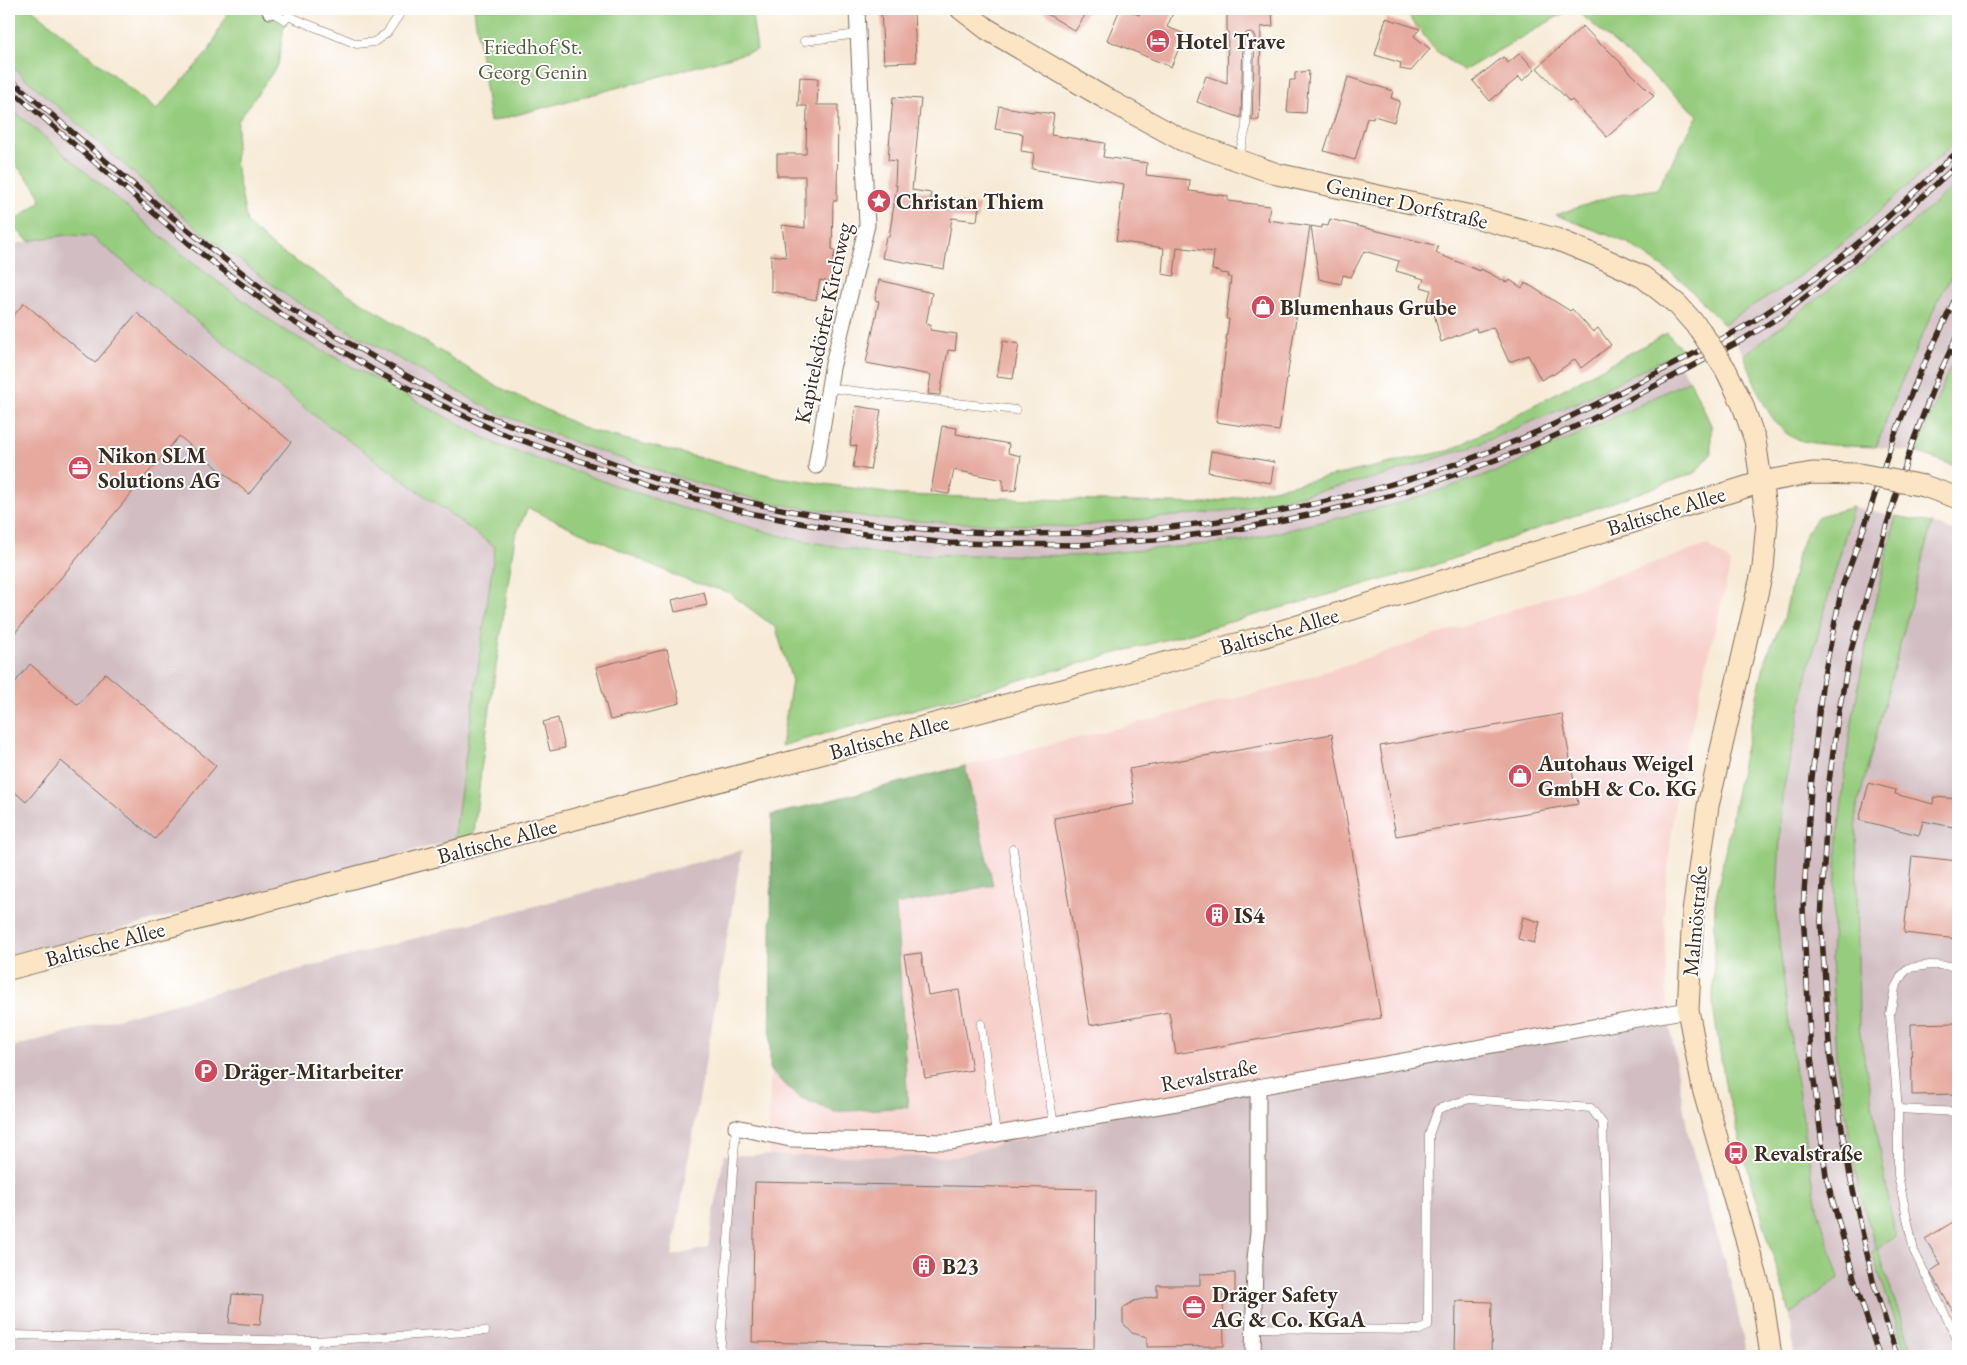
<svg xmlns="http://www.w3.org/2000/svg" width="1967" height="1365" viewBox="0 0 1967 1365" font-family="'EB Garamond',serif">
	<rect width="100%" height="100%" fill="#fff"/>
	<filter id="ink" filterUnits="userSpaceOnUse"><feTurbulence type="fractalNoise" baseFrequency=".02" numOctaves="2"/><feDisplacementMap in="SourceGraphic" scale="10" xChannelSelector="R" yChannelSelector="G"/><feConvolveMatrix kernelMatrix="1 2 1 2 8 2 1 2 1" color-interpolation-filters="sRGB"/></filter>
	<filter id="wash" filterUnits="userSpaceOnUse"><feTurbulence type="fractalNoise" baseFrequency=".0096" numOctaves="4" result="noise"/><feDisplacementMap in="SourceGraphic" scale="20" xChannelSelector="R" yChannelSelector="G"/><feGaussianBlur stdDeviation="1.12" result="paint"/><feColorMatrix in="noise" values="0 0 0 0 0 0 0 0 0 0 0 0 0 0 0 0 0 1.4 0 .05"/><feComposite in="paint" operator="in"/></filter>
	<g filter="url(#wash)">
		<rect width="100%" height="100%" fill="#f7ead6"/>
		<path fill="#f7d0cb" d="M1707,545L1731,563L1677,787L1664,902L1667,1008L1092,1118L955,1157H769L770,1071L799,1097L908,1107L896,904L992,885L965,766L1273,689Z"/>
		<g fill="#d2bec2">
			<path d="M9,64L199,230L293,300L497,413L598,451L712,488L775,504L890,520L1070,527L1242,509L1383,476L1479,444L1578,402L1673,354L1690,380L1590,429L1498,471L1400,503L1242,541L1075,556L878,554L789,538L679,507L500,446L282,329L195,265L9,107Z"/>
			<path d="M1958,140V182L1896,238L1744,355L1723,324L1792,281L1858,231Z"/>
			<path d="M65,235L91,236L314,415L495,547L454,840L9,959V245Z"/>
			<path d="M1958,265V348L1916,452L1876,447L1893,401L1937,302Z"/>
			<path d="M1853,507L1896,516L1870,624L1849,739L1838,836L1831,957L1836,1057L1859,1190L1877,1248L1895,1236L1875,1122L1870,1114L1859,1028L1856,812L1932,523L1958,533V1356H1913L1872,1254L1907,1356H1794L1790,1314L1839,1277L1817,1207L1794,1065L1776,915L1782,796L1809,667Z"/>
			<path d="M742,850L672,1256L708,1248L724,1155L955,1157L1092,1118L1667,1008L1688,1134L1733,1291L1747,1356H9V1048Z"/>
		</g>
		<g fill="#96cc7e" stroke="#687b4e">
			<path d="M9,9H32L156,110L209,51L229,9H261L260,11L285,20L278,65L238,121L235,162L247,223L276,249L493,384L588,430L777,477L900,495L1204,504L1451,450L1667,333L1682,350L1578,402L1479,444L1383,476L1242,509L1070,527L890,520L775,504L712,488L598,451L497,413L293,300L199,230L9,64Z"/>
			<path d="M474,9H751L757,50L490,122Z"/>
			<path d="M1403,9H1571L1463,71L1435,50Z"/>
			<path d="M1575,9H1958V140L1858,231L1792,282L1723,324L1681,280L1628,243L1556,215L1612,196L1657,189L1698,115Z"/>
			<path d="M9,107L195,265L282,329L500,446L679,507L789,538L878,554L1075,556L1242,541L1400,503L1498,471L1590,429L1690,380L1711,425V454L1695,473L1429,567L781,746L792,681L776,628L728,592L683,579L528,508L515,536L481,770L474,834L454,840L495,547L314,415L91,236L65,235L29,241L10,224L41,201L35,187L9,157Z"/>
			<path d="M1958,182V265L1937,302L1893,401L1876,447C1856,446 1807,446 1792,437C1767,423 1754,380 1744,355L1896,238Z"/>
			<path d="M1958,348V467L1916,452Z"/>
			<path d="M1853,507L1809,667L1782,796L1776,915L1794,1065L1817,1207L1839,1278L1790,1314L1746,1162L1725,1084L1713,1006L1715,903L1744,754L1766,657L1784,618L1798,554L1805,535L1819,516Z"/>
			<path d="M1896,516L1932,523L1856,812L1859,1028L1895,1236L1877,1248L1913,1356H1907L1872,1253L1876,1248L1859,1190L1836,1057L1831,957L1838,836L1849,739L1870,624Z"/>
		</g>
		<path fill="#78b06d" stroke="#5a6d46" d="M965,766L993,885L896,905L908,1107L834,1112L799,1097L770,1071L772,815Z"/>
		<g id="blocks">
			<g fill="#e6a99e">
				<path d="M914,9L916,62L884,63L881,11Z"/>
				<path d="M1039,9H1089L1075,31Z"/>
				<path d="M1120,9H1125L1139,15L1142,9H1164L1173,13L1167,27L1185,34L1171,67L1107,40Z"/>
				<path d="M1272,10L1273,26L1261,27L1259,120H1252L1255,38L1254,35L1250,32L1246,33L1243,38L1241,118L1197,102L1206,76L1227,83L1228,31H1227V12Z"/>
				<path d="M1386,18L1420,29L1414,36L1430,49L1411,71L1400,69L1401,63L1375,55Z"/>
				<path d="M1583,26L1602,46L1603,45L1654,96L1607,137L1572,100L1570,102L1537,68Z"/>
				<path d="M1520,53L1535,70L1522,81L1519,77L1490,101L1473,81L1503,57L1508,63Z"/>
				<path d="M1309,71L1306,113L1287,112L1290,80H1295V73Z"/>
				<path d="M800,77L818,78L817,105H838L837,201H833L832,249L835,250L830,282L820,280L816,300L771,291V255L786,257L782,225L805,228V176H777V154H806L807,106H798Z"/>
				<path d="M1348,77L1393,91L1391,98L1400,101L1394,122L1374,116L1373,119L1367,118L1355,160L1324,151Z"/>
				<path d="M893,97L921,99L912,190L931,193L930,198L979,205L977,221L952,218L944,269L882,258L886,237H889L897,185H895L896,161L888,160Z"/>
				<path d="M999,106L1033,112V111L1054,114L1051,135L1105,143L1103,157L1147,163L1146,175L1190,180L1189,191L1228,196V201L1270,206L1268,220L1310,226L1279,431L1216,422L1227,340H1226L1229,319H1226L1231,277H1228L1229,274L1220,273V271L1212,270L1214,252L1177,247L1174,276L1162,274L1164,248L1116,241L1124,184L1032,169L1034,153L1021,151L1023,134L995,129Z"/>
				<path d="M1330,219L1438,246L1436,253L1480,271L1481,269L1508,283L1510,280L1522,288L1526,283L1570,311L1572,309L1593,332L1598,328L1611,345L1581,368L1575,359L1553,375L1552,374L1541,380L1528,355L1509,362L1493,327L1477,332L1476,328L1441,342L1434,313L1425,310L1431,290L1421,287L1424,279L1396,271L1399,261L1364,251L1351,277L1343,275L1341,284L1319,279L1311,226L1322,228V225L1328,226Z"/>
				<path d="M879,280L932,293L926,324L931,325L930,330L957,334L955,351L948,350L940,395L928,394L931,375L866,363L879,301L875,300Z"/>
				<path d="M24,303L95,363L137,313L291,442L249,494L179,436L9,640V321Z"/>
				<path d="M1003,341L1019,344L1013,379L997,377Z"/>
				<path d="M856,406L881,410L870,470L853,467L857,446L850,445Z"/>
				<path d="M942,426L957,428L956,434L1009,444L1008,453L1021,456L1016,490L1003,491V480L954,470L949,494L931,491Z"/>
				<path d="M1211,451L1274,462L1271,483L1208,472Z"/>
				<path d="M704,592L707,605L675,612L672,600Z"/>
				<path d="M667,649L680,703L610,720L596,667Z"/>
				<path d="M30,664L78,705L105,673L216,766L155,839L61,761L26,802L9,787V690Z"/>
				<path d="M1562,714L1578,804L1396,836L1380,746Z"/>
				<path d="M558,718L565,748L550,751L543,722Z"/>
				<path d="M1332,734L1381,1018L1176,1054L1169,1012L1090,1025L1054,818L1135,804L1129,769Z"/>
				<path d="M1869,783L1896,790L1895,794L1933,804L1934,797L1958,799V828L1923,821L1919,835L1859,820Z"/>
				<path d="M1912,856L1958,861V939L1904,933Z"/>
				<path d="M1523,917L1540,922L1534,943L1518,939Z"/>
				<path d="M921,953L928,995L959,990L972,1070L925,1078L904,955Z"/>
				<path d="M1958,1023V1094L1912,1095L1911,1024Z"/>
				<path d="M755,1182L1096,1189L1094,1349L752,1342Z"/>
				<path d="M1958,1219V1320L1930,1272L1941,1264L1925,1239Z"/>
				<path d="M1235,1273V1294L1223,1295L1224,1346L1147,1347V1337L1132,1333L1123,1323V1308L1134,1301L1157,1296V1285H1200V1274Z"/>
				<path d="M232,1294L263,1296L260,1325L229,1323Z"/>
				<path d="M1456,1301L1492,1302L1491,1356H1455Z"/>
			</g>
		</g>
	</g>
	<g filter="url(#ink)">
		<use href="#blocks" fill-opacity="0" stroke="#7d6d5e" stroke-width="1"/>
		<g fill="none" stroke-linecap="round" stroke-linejoin="round">
			<g stroke="#7d6d5e" stroke-width="9">
				<g id="lane">
					<path d="M270,11L285,20L288,16L357,44L374,42L387,33L403,9"/>
					<path d="M804,41L858,34"/>
					<path d="M1238,159L1246,128L1249,38"/>
					<path d="M829,388L1016,410"/>
					<path d="M1013,849L1043,1061L1054,1124"/>
					<path d="M1958,966L1930,965L1909,968L1902,975L1895,988L1890,1014L1898,1109V1175L1914,1251L1958,1341"/>
					<path d="M981,1024L996,1134"/>
					<path d="M1898,1109L1958,1112"/>
					<path d="M1253,1328L1419,1330L1428,1326L1429,1135L1438,1109L1469,1099L1591,1108L1603,1124L1607,1273L1606,1356"/>
					<path d="M9,1335L314,1341L485,1331"/>
					<path d="M313,1356L314,1341"/>
					<path d="M720,1356L736,1127"/>
				</g>
			</g>
			<g stroke="#7d6d5e" stroke-width="17">
				<g id="street">
					<path d="M270,11L271,9"/>
					<path d="M816,466L832,368L867,225L857,9"/>
					<path d="M736,1127L790,1139L950,1142L1194,1100L1258,1087L1688,1010"/>
					<path d="M1253,1356L1255,1259L1258,1232V1087"/>
				</g>
			</g>
			<g stroke="#7d6d5e" stroke-width="23">
				<g id="secondary">
					<path d="M961,9L987,29L1103,97L1182,140L1277,174L1471,216L1556,239L1600,257L1643,277L1678,305L1700,330"/>
					<path d="M1726,370L1742,403L1755,440L1767,521L1763,568L1708,806L1693,912L1688,1010L1703,1089L1762,1295L1771,1356"/>
					<path d="M1924,486L1958,498"/>
					<path d="M9,969L1259,638L1762,482L1812,473L1859,474"/>
				</g>
			</g>
			<use href="#lane" stroke="#fff" stroke-width="8"/>
			<use href="#street" stroke="#fff" stroke-width="15"/>
			<use href="#secondary" stroke="#fce5c4" stroke-width="21"/>
			<g stroke="#3b2a1e" stroke-width="5.5">
				<g id="rail">
					<path d="M9,78C81,139 152,203 227,261C247,276 266,293 288,307C312,323 338,337 363,351C407,376 452,403 500,421C517,428 534,433 551,439C592,455 633,472 675,484C934,556 1207,551 1461,462C1527,439 1589,409 1651,376C1692,354 1736,334 1775,307C1841,262 1901,206 1958,151"/>
					<path d="M9,88L193,247L282,315L377,372L435,402L498,432L665,491L754,514L847,532L948,543L1078,545L1155,540L1239,529L1318,513L1393,495L1466,471L1530,447L1592,419L1742,340L1781,316L1854,259L1958,164"/>
					<path d="M1879,1356L1856,1285L1826,1176L1811,1057L1803,909L1811,787L1822,686L1842,587L1865,525L1893,439L1918,377L1958,293"/>
					<path d="M1897,1356L1873,1281L1850,1176L1830,1058L1821,921L1828,789L1838,716L1850,654L1887,524L1912,444L1936,381L1958,334"/>
				</g>
			</g>
			<use href="#rail" stroke="#fff" stroke-width="4" stroke-dasharray="11" stroke-linecap="butt"/>
			<g stroke="#7d6d5e" stroke-width="23" stroke-linecap="butt">
				<g id="secondary-bridge">
					<path d="M1700,330L1726,370"/>
					<path d="M1859,474L1924,486"/>
				</g>
			</g>
			<use href="#secondary-bridge" stroke="#fce5c4" stroke-width="21"/>
		</g>
	</g>
	<defs>
		<g id="hotel-disc" transform="scale(1.25)"><circle r="9.5" fill="#d1495b" stroke="#fff"/><path d="M-6-4.5h1.5V1H6V5H4.5V3h-9V5H-6ZM-4 0a1.8 1.8 0 1 1 3.6 0ZM.5 0V-2.5h3Q6-2.5 6 0Z" fill="#fff"/></g>
		<g id="sight-disc" transform="scale(1.25)"><circle r="9.5" fill="#d1495b" stroke="#fff"/><path d="M0-6L1.8-2.2L6-1.7L2.9 1.2L3.7 5.4L0 3.3L-3.7 5.4L-2.9 1.2L-6-1.7L-1.8-2.2Z" fill="#fff"/></g>
		<g id="shop-disc" transform="scale(1.25)"><circle r="9.5" fill="#d1495b" stroke="#fff"/><path d="M-5-2.5h2.3a2.7 3.5 0 0 1 5.4 0H5L5.5 6h-11ZM-1.5-2.5h3a1.5 2.3 0 0 0-3 0Z" fill="#fff"/></g>
		<g id="office-disc" transform="scale(1.25)"><circle r="9.5" fill="#d1495b" stroke="#fff"/><path d="M-6-3h4V-5.5h4V-3h4V5H-6ZM-1-4.5V-3h2v-1.5ZM-6 0V1H6V0Z" fill="#fff"/></g>
		<g id="building-disc" transform="scale(1.25)"><circle r="9.5" fill="#d1495b" stroke="#fff"/><path d="M-4-6H4V6H1V3H-1V6H-4ZM-2.5-4.3h1.7v1.8h-1.7ZM.8-4.3h1.7v1.8H.8ZM-2.5-1h1.7V.8h-1.7ZM.8-1h1.7V.8H.8Z" fill="#fff"/></g>
		<g id="parking-disc" transform="scale(1.25)"><circle r="9.5" fill="#d1495b" stroke="#fff"/><path d="M-3.5-5.5H1a3.5 3.5 0 0 1 0 7H-1V5.5H-3.5ZM-1-3.4V-.6H.8a1.4 1.4 0 0 0 0-2.8Z" fill="#fff"/></g>
		<g id="bus-disc" transform="scale(1.25)"><circle r="9.5" fill="#d1495b" stroke="#fff"/><path d="M-5-6H5V4H4V6H2V4H-2V6H-4V4H-5ZM-3.5-4V0h7V-4ZM-3.5 1.2v1.5H-2V1.2ZM2 1.2v1.5H3.5V1.2Z" fill="#fff"/></g>
	</defs>
	<g fill-rule="evenodd">
		<use href="#hotel-disc" x="1158" y="41"/>
		<use href="#sight-disc" x="879" y="201"/>
		<use href="#shop-disc" x="1263" y="307"/>
		<use href="#office-disc" x="80" y="468"/>
		<use href="#shop-disc" x="1520" y="776"/>
		<use href="#building-disc" x="1217" y="915"/>
		<use href="#parking-disc" x="206" y="1071"/>
		<use href="#bus-disc" x="1736" y="1153"/>
		<use href="#building-disc" x="924" y="1266"/>
		<use href="#office-disc" x="1194" y="1307"/>
	</g>
	<g text-anchor="middle" dominant-baseline="central" stroke-width="4" stroke-linejoin="round" paint-order="stroke">
		<g font-size="22" font-weight="bold" fill="#3b2a1e" stroke="#fff" text-anchor="start">
			<text x="1176" y="41">Hotel Trave</text>
			<text x="896" y="201">Christan Thiem</text>
			<text x="1280" y="307">Blumenhaus Grube</text>
			<text x="98" y="455">Nikon SLM<tspan x="98" dy="25">Solutions AG</tspan></text>
			<text x="1538" y="763">Autohaus Weigel<tspan x="1538" dy="25">GmbH &amp; Co. KG</tspan></text>
			<text x="1234" y="915">IS4</text>
			<text x="224" y="1071">Dräger-Mitarbeiter</text>
			<text x="1754" y="1153">Revalstraße</text>
			<text x="942" y="1266">B23</text>
			<text x="1212" y="1294">Dräger Safety<tspan x="1212" dy="25">AG &amp; Co. KGaA</tspan></text>
		</g>
		<g font-size="22" fill="#565b3b" stroke="#fff">
			<text x="533" y="46">Friedhof St.<tspan x="533" dy="25">Georg Genin</tspan></text>
		</g>
		<g font-size="22" fill="#3b2a1e" stroke="#fff">
			<text transform="translate(1407 203) rotate(13)">Geniner Dorfstraße</text>
			<text transform="translate(823 323) rotate(-78)">Kapitelsdörfer Kirchweg</text>
			<text transform="translate(1666 511) rotate(-17)">Baltische Allee</text>
			<text transform="translate(1279 631) rotate(-16)">Baltische Allee</text>
			<text transform="translate(889 737) rotate(-15)">Baltische Allee</text>
			<text transform="translate(497 841) rotate(-15)">Baltische Allee</text>
			<text transform="translate(1695 921) rotate(-85)">Malmöstraße</text>
			<text transform="translate(105 944) rotate(-15)">Baltische Allee</text>
			<text transform="translate(1209 1075) rotate(-11)">Revalstraße</text>
		</g>
	</g>
	<rect width="1967" height="1365" fill="none" stroke="#fff" stroke-width="30"/>
</svg>
